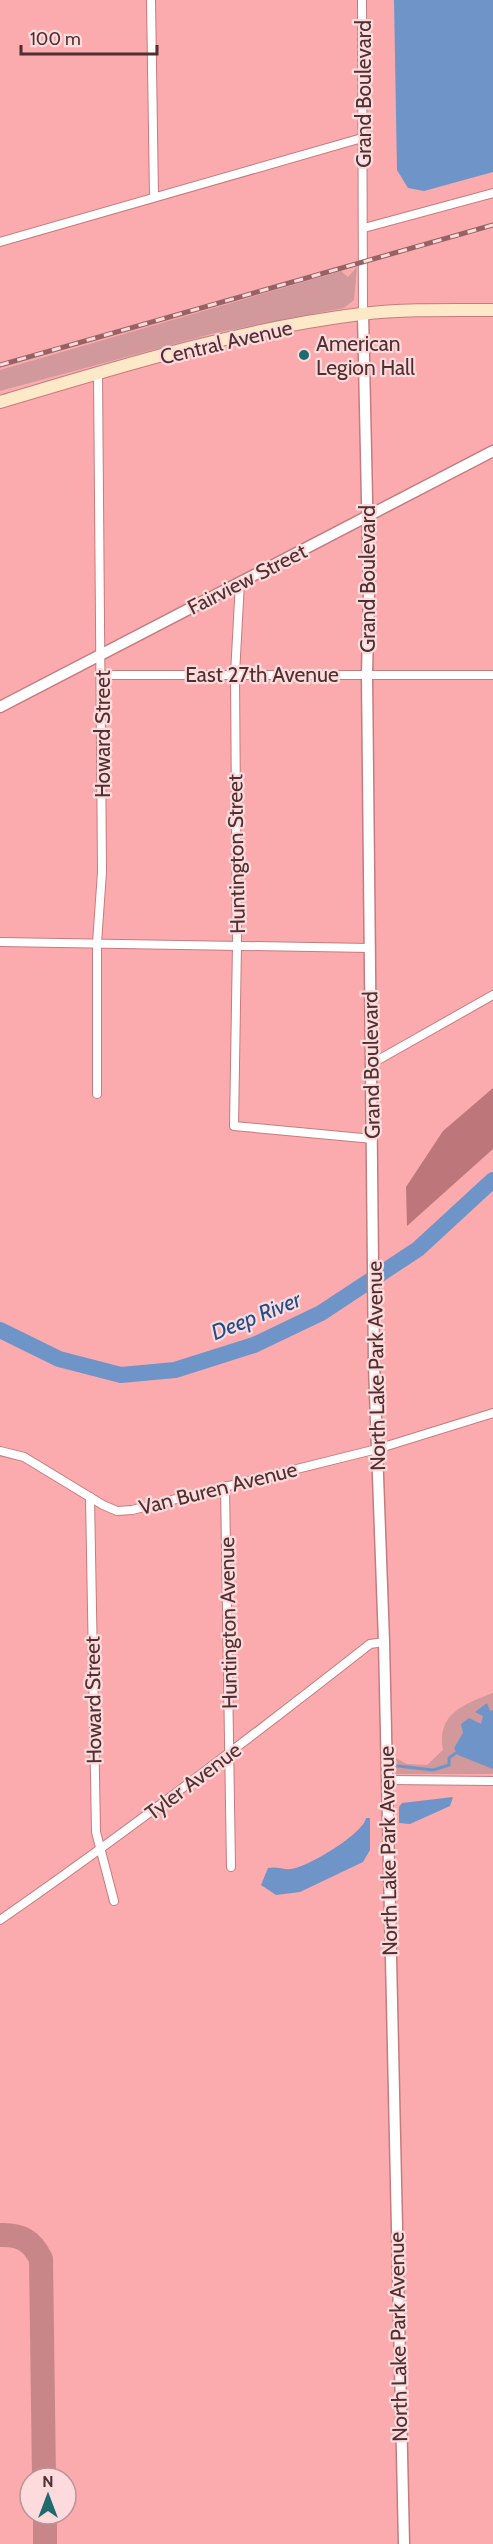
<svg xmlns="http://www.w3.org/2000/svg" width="493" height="2544" viewBox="0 0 493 2544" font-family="Cabin,sans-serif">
	<rect width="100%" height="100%" fill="#fbabae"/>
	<g fill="#d1999b">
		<path d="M357,267L354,300L344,308L215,333L0,391V370L341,271L348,277Z"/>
		<path d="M493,1693V1774H396L391,1767L390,1755L407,1764L427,1765L443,1750C436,1714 464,1704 493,1693Z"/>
	</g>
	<path fill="#bd777a" d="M493,1088V1149L407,1226L406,1187L443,1131Z"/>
	<g fill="#6f94c8">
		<path d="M394,0H493V172L424,191L408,188L397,170Z"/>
		<path d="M487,1703L490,1711L493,1710V1769L458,1755L454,1748L463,1733L461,1724L469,1718L481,1724L483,1716L475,1712Z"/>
		<path d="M453,1797L450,1806L410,1824L399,1823V1807L402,1803Z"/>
		<path d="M366,1818H370V1850L363,1862L300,1892L276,1895L261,1885L268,1868C277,1866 283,1870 291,1869C308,1867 363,1834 366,1818Z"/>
	</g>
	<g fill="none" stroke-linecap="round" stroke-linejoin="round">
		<path stroke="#6f94c8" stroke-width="3" d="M398,1766L433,1770L449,1765V1758L456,1753"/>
		<path stroke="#6f94c8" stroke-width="16" d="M0,1330L59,1359L121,1375L175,1370L254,1345L321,1313L418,1249L493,1180"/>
		<g stroke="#c88689" stroke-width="24">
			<path d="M0,2235C21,2234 32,2241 41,2259L44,2478"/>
			<path d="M45,2514V2544"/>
		</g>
		<g stroke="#c67b7e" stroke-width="10">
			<g id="minor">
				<path d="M151,0L154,197"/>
				<path d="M362,0L363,314"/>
				<path d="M364,228L493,193"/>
				<path d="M0,242L362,138"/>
				<path d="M240,582L235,674L237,945L234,1126L373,1139"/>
				<path d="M102,675H493"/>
				<path d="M0,942L370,948"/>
				<path d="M371,1064L493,995"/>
				<path d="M97,1094V943L102,872L98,373"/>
				<path d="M0,1451L24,1457L103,1505L117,1511L132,1510L377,1449L493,1413"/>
				<path d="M225,1486L231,1867"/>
				<path d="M90,1497L96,1832L114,1901"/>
				<path d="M388,1780L493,1781"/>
				<path d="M0,1920C127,1832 249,1739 370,1644L384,1642"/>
			</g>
		</g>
		<g stroke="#c67b7e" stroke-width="13">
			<g id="tertiary">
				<path d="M363,314L369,592L367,674L374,1365L384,1642L404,2544"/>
				<path d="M0,707L493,451"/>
			</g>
		</g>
		<g stroke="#c67b7e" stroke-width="14">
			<path id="secondary" d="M0,402C118,367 239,329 361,314C404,309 450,310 493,310"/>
		</g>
		<use href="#minor" stroke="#fff" stroke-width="8"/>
		<use href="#tertiary" stroke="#fff" stroke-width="10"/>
		<use href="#secondary" stroke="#fde9c8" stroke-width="12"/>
		<g stroke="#966264" stroke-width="5">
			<path id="rail" d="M0,365L493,225"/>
		</g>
		<use href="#rail" stroke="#fddbdc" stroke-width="3" stroke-dasharray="9" stroke-linecap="butt"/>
	</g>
	<circle fill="#1e6b6d" stroke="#fddbdc" stroke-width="2" cx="304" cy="355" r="6"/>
	<g text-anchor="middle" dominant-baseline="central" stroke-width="4.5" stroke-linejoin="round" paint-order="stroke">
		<g font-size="21" fill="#4f2f30" stroke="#fddbdc">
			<text transform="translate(363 94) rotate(-90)">Grand Boulevard</text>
			<text transform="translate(226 342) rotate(-13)">Central Avenue</text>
			<text transform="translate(247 579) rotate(-27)">Fairview Street</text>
			<text transform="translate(367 579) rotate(-90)">Grand Boulevard</text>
			<text x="262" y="674">East 27th Avenue</text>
			<text transform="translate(102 734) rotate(-90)">Howard Street</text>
			<text transform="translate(236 854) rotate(-91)">Huntington Street</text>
			<text transform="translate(371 1065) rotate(-91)">Grand Boulevard</text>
			<text transform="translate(376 1366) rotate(-91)">North Lake Park Avenue</text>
			<text transform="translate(218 1488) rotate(-14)">Van Buren Avenue</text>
			<text transform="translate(228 1623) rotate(-91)">Huntington Avenue</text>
			<text transform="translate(93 1700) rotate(-91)">Howard Street</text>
			<text transform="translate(193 1781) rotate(-37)">Tyler Avenue</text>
			<text transform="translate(388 1851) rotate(-91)">North Lake Park Avenue</text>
			<text transform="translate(398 2337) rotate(-91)">North Lake Park Avenue</text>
		</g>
		<g font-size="21" fill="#4f2f30" stroke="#fddbdc" text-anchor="start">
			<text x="316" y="343">American<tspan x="316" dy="24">Legion Hall</tspan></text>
		</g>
		<g font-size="22" font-style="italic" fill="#1f4e8e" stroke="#fddbdc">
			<text transform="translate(256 1316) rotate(-22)">Deep River</text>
		</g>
	</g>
	<g transform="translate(48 2496)"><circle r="28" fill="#fddbdc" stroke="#b79697" stroke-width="1.5"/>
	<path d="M0-4.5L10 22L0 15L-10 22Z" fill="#1e6b6d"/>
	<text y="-9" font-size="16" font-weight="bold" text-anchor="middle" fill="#4f2f30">N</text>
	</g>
	<path d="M21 45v9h136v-9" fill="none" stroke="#4f2f30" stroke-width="3"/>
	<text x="30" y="45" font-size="18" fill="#4f2f30" stroke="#fddbdc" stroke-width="4.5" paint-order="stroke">100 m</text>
</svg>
